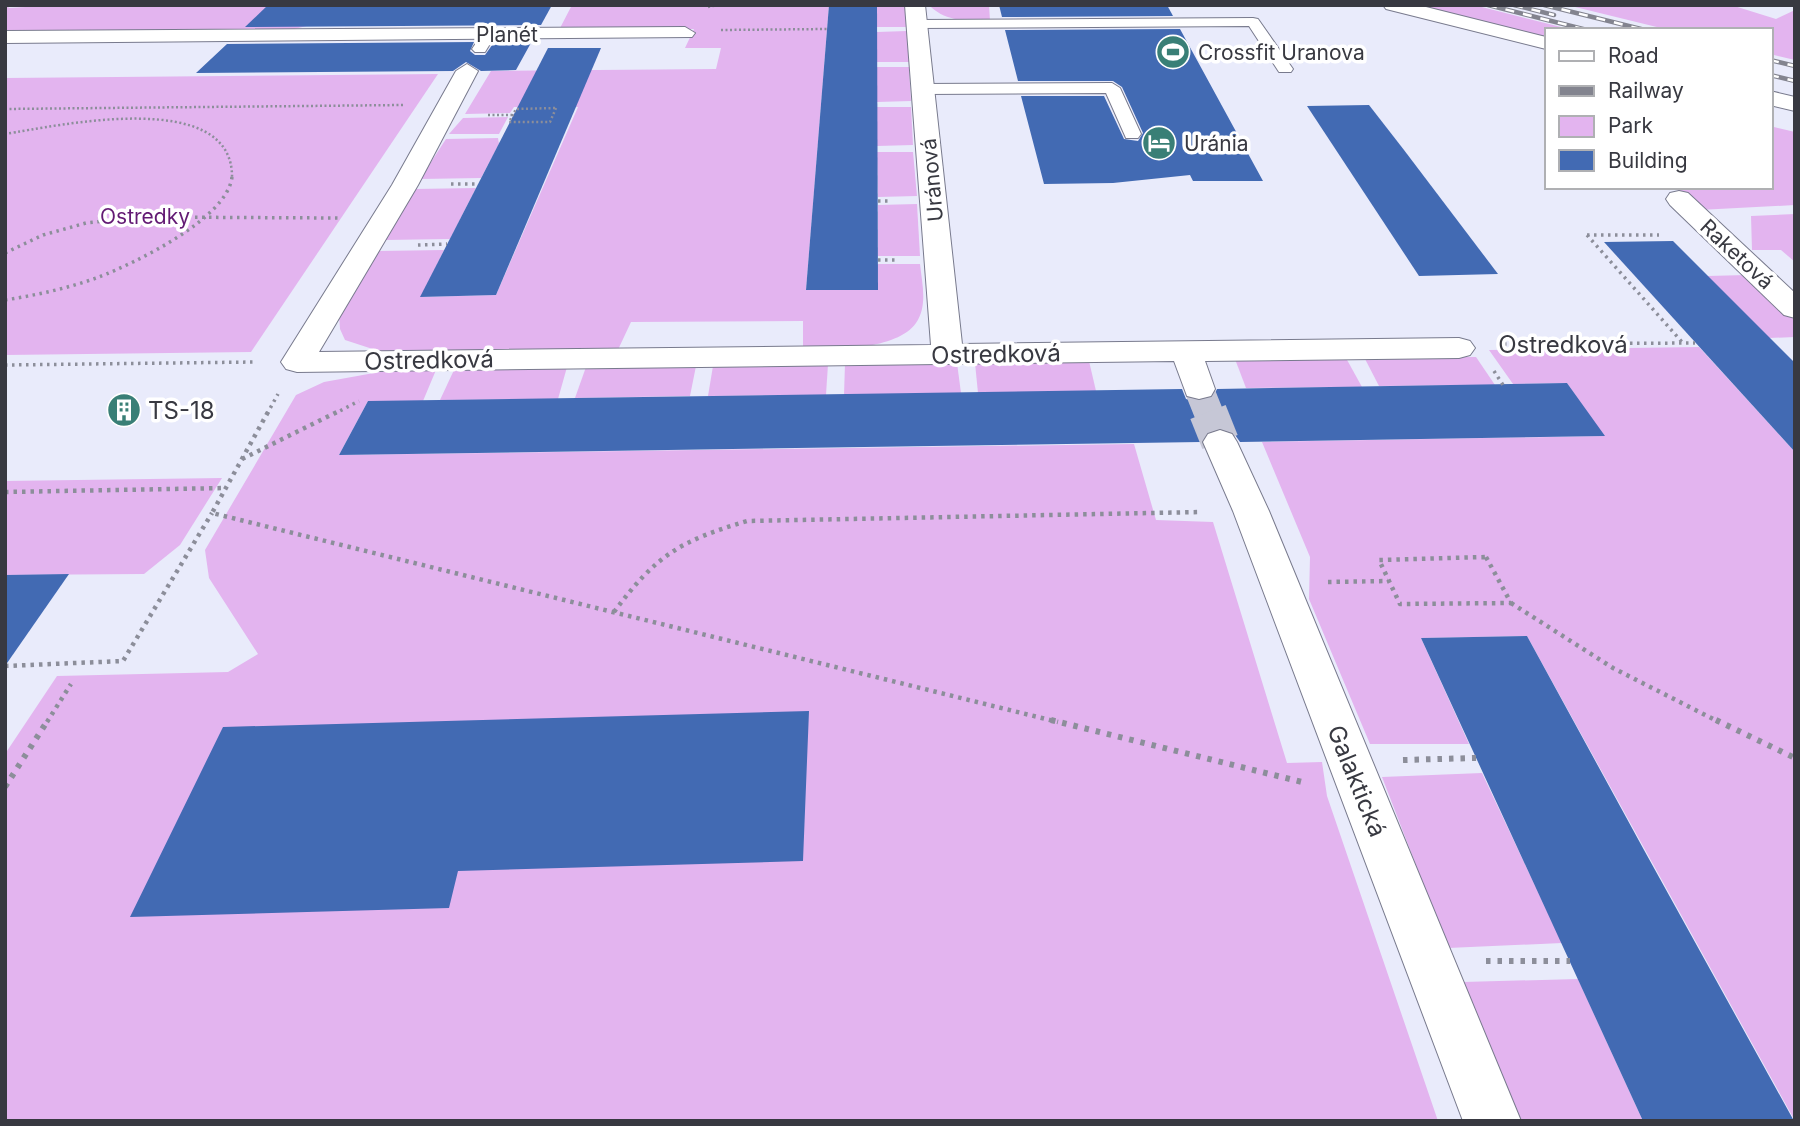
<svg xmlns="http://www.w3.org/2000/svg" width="1800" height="1126" viewBox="0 0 1800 1126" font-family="Inter,sans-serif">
	<rect width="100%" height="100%" fill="#e9ebfb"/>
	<g fill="#e3b4ef">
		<path d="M5,5H11L8,8L61,5H267L327,21L290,30L5,35Z"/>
		<path d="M572,5H829L806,290H878V264H920C922,283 928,306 916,323C897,350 833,350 803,350V321L631,322L616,354L397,357L345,340L340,329L339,314L378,251L444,250L421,297L496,295L578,107H514L510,113L465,114L491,71L716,69L721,48H685L694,29L559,30Z"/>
		<path d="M877,5H905L906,27H877Z"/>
		<path d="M929,5H989L990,21C968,21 945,22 929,5Z"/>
		<path d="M1415,5H1474L1573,30H1546V38Z"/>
		<path d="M1567,5H1731L1776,19L1795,10V60L1770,54V30H1669Z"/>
		<path d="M907,31L909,62H877V32Z"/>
		<path d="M877,67H909L911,101L877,102Z"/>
		<path d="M438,74L251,352L5,355V78Z"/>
		<path d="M877,107H911L913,145L877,146Z"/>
		<path d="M508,117L499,134H449L463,118Z"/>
		<path d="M1770,126L1795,132V205L1699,210L1675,187H1770Z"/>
		<path d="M498,138L499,144L481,178L420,179L446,139Z"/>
		<path d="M877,152H913L917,196L878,197Z"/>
		<path d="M476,188L450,239L385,240L415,189Z"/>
		<path d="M917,204L920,256H878V205Z"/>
		<path d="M1795,214V262L1781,250H1752L1751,216Z"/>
		<path d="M1747,275L1795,321V337L1769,338L1707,276Z"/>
		<path d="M1699,347L1795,452V1121L1527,636L1421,638L1469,744H1370L1309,599L1310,557L1262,442L1604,436L1567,383L1513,384L1489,350Z"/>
		<path d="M1364,357H1476L1495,385L1379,386Z"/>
		<path d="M1346,358L1362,387L1246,388L1235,359Z"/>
		<path d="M1089,361L1096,391L978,393L975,363Z"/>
		<path d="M957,363L961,393L844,395L845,364Z"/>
		<path d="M828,364L826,395L708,396L713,366Z"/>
		<path d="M696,366L690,396L575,398L586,367Z"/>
		<path d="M567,367L558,399L440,400L454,370Z"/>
		<path d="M436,370L423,401H368L339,455L1134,444L1156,520L1213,522L1287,763L1322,762L1327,796L1438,1121H5V754L57,676L228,672L258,654L209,578L205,550L296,395L324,382L385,371Z"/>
		<path d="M222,478L180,545L144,574L5,575V481Z"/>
		<path d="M1482,773L1562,943L1448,948L1382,777Z"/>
		<path d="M1578,979L1643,1121H1515L1463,982Z"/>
	</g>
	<g fill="#426ab3">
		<path d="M268,5H552L541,25L245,27Z"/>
		<path d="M829,5H877L878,290H806Z"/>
		<path d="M999,5H1167L1173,16L1002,17Z"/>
		<path d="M1180,29L1263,181H1193L1190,175L1113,183L1044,184L1021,96H1104L1124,139L1138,141L1143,133L1122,87L1113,81H1018L1005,30Z"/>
		<path d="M495,41H532L516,70L481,71L466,62L453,71L196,73L227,44L474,42L470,51L475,55H485Z"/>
		<path d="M548,48H601L496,295L420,297Z"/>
		<path d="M1369,105L1404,150L1498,274L1419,276L1307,106Z"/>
		<path d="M1673,241L1795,363V452L1604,242Z"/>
		<path d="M1567,383L1605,436L1240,442L1233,432L1219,428L1206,433L1201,442L339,455L368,401L1182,389L1186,399L1200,402L1212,399L1217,389Z"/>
		<path d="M69,574L5,666V575Z"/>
		<path d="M1527,636L1644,850L1794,1121H1643L1421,638Z"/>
		<path d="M809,711L803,861L458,871L449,908L130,917L223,727Z"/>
	</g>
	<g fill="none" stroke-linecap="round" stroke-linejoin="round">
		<path stroke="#c6c7d6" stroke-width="29" stroke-dasharray="29 15" stroke-linecap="butt" d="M1199,389L1209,414"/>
		<path stroke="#c6c7d6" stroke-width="38" stroke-dasharray="38 19" stroke-linecap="butt" d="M1208,412L1220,442"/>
		<g stroke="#787a8d" stroke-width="2">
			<g id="service">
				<path d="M1253,18L1258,19L1293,69L1291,72H1279L1249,26L917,28L910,24L917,20Z"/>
				<path d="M489,30L496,34L485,52H475L472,49L484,31Z"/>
				<path d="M1112,83L1120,88L1141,134L1138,138H1126L1106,93L924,94L916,89L924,84Z"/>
			</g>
		</g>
		<g stroke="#787a8d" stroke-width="2">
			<g id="minor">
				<path d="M905,5H925L962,344L1459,338L1470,341L1475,348L1470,355L1459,358L1205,361L1215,389L1211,396L1199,399L1187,396L1174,361L297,372L286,369L281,362L392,185L456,71L467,64L478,71L418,185L319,352L931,345Z"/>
				<path d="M685,27L695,33L692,37L5,43V31Z"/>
				<path d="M1679,191L1688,193L1795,293V318L1784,315L1670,205L1666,199L1670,193Z"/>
				<path d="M1220,430L1232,434L1237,442L1269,511L1521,1121H1463L1233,511L1203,442L1208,434Z"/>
			</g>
		</g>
		<g stroke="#787a8d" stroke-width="2">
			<g id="secondary">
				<path d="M1383,5H1418L1546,37V49L1386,9Z"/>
				<path d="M1770,91L1795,97V111L1770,105Z"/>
			</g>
		</g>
		<g stroke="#8c8e9a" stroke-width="2.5" stroke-dasharray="2 2.5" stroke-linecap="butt">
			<path d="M708,7L718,5"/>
			<path d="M721,30L827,29"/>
			<path d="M556,108L550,122H509L516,109Z"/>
			<path d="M5,109L403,105"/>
			<path d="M488,115H512"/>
			<path d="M5,134C56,126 235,86 232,179"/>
		</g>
		<g stroke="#8c8e9a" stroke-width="3.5" stroke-dasharray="2.5 4.5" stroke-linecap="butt">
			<path d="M451,184H478"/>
			<path d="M878,201H891"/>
			<path d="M1587,235L1682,342"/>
			<path d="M1587,235H1659"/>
			<path d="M418,245L447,244"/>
			<path d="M5,253L43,235L86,223L143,217L338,218"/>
			<path d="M878,260H896"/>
			<path d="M5,300C37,295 69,288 99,277C135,263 227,219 232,177"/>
			<path d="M1504,344L1695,343"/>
			<path d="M5,365L254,362"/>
			<path d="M1494,371L1503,385"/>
			<path d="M267,414L278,394"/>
			<path d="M334,414L359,401"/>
		</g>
		<g stroke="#8c8e9a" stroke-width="4.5" stroke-dasharray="3.5 5" stroke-linecap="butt">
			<path d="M268,412L212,513L1058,722"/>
			<path d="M242,459L337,412"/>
			<path d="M5,492L226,488"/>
			<path d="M1486,557L1511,603L1400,604L1379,560Z"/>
			<path d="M1328,582L1388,581"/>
			<path d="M1511,603L1613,668L1719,722"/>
			<path d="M614,612C656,555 680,541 747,521L1202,512"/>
			<path d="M5,666L123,661L212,513"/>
			<path d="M47,722L71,684"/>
		</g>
		<g stroke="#8c8e9a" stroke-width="6" stroke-dasharray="4.5 7" stroke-linecap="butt">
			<path d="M1051,720L1306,783"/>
			<path d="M1716,720L1795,758"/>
			<path d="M1403,760L1476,758"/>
			<path d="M5,787L48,720"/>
			<path d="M1486,961H1570"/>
		</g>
		<use href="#service" fill="#fff" fill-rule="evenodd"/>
		<use href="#minor" fill="#fff" fill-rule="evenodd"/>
		<use href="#secondary" fill="#fff" fill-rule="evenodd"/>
		<g stroke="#83848f" stroke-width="4.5">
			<g id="rail">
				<path d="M1488,5L1587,30"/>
				<path d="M1514,5L1554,15"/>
				<path d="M1544,5L1645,30"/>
				<path d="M1770,60L1795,66"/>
				<path d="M1770,75L1795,81"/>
			</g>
		</g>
		<use href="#rail" stroke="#fff" stroke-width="2.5" stroke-dasharray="9" stroke-linecap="butt"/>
	</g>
	<defs>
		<g id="stadium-disc" transform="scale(1.75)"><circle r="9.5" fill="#397f76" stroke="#fff"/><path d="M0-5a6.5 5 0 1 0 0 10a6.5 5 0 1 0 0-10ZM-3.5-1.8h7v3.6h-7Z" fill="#fff"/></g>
		<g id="hotel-disc" transform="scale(1.75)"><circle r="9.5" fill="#397f76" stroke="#fff"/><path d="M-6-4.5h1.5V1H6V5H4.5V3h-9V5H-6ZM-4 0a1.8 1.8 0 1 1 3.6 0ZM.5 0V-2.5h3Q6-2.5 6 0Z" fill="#fff"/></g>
		<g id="building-disc" transform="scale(1.75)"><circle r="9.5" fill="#397f76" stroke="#fff"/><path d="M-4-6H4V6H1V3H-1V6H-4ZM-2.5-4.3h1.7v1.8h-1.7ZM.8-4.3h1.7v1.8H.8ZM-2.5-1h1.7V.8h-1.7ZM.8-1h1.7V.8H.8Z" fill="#fff"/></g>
	</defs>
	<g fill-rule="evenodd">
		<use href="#stadium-disc" x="1173" y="52"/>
		<use href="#hotel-disc" x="1159" y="143"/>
		<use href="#building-disc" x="124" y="410"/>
	</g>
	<g text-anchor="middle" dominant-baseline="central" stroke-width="7" stroke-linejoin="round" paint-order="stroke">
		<g font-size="21" fill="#383941" stroke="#fff">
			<text x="507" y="34">Planét</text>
			<text transform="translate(932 180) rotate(-95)">Uránová</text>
			<text transform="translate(1737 254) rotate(43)">Raketová</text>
		</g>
		<g font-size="21" fill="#383941" stroke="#fff" text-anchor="start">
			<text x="1198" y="52">Crossfit Uranova</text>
			<text x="1184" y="143">Uránia</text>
		</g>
		<g font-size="21" fill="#631a74" stroke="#fff">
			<text x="145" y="216">Ostredky</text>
		</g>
		<g font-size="24" fill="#383941" stroke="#fff">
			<text x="1563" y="344">Ostredková</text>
			<text transform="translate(996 354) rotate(-1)">Ostredková</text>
			<text transform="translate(429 360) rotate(-1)">Ostredková</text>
			<text transform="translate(1357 781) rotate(68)">Galaktická</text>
		</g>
		<g font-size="24" fill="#383941" stroke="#fff" text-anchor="start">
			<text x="148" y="410">TS-18</text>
		</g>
	</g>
	<rect width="1800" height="1126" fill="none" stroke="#383941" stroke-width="14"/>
	<rect x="1545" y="28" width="228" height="161" fill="#ffffff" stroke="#afb0b3" stroke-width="2"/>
	<rect x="1559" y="51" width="35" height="10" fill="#ffffff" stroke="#afb0b3" stroke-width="2"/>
	<text x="1608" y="63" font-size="21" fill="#383941">Road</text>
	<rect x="1559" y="86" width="35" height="10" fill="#83848f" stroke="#afb0b3" stroke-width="2"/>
	<text x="1608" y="98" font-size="21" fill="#383941">Railway</text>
	<rect x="1559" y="116" width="35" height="21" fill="#e3b4ef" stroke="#afb0b3" stroke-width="2"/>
	<text x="1608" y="133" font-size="21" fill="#383941">Park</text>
	<rect x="1559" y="150" width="35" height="21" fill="#426ab3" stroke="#afb0b3" stroke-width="2"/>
	<text x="1608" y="168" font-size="21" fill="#383941">Building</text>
</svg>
